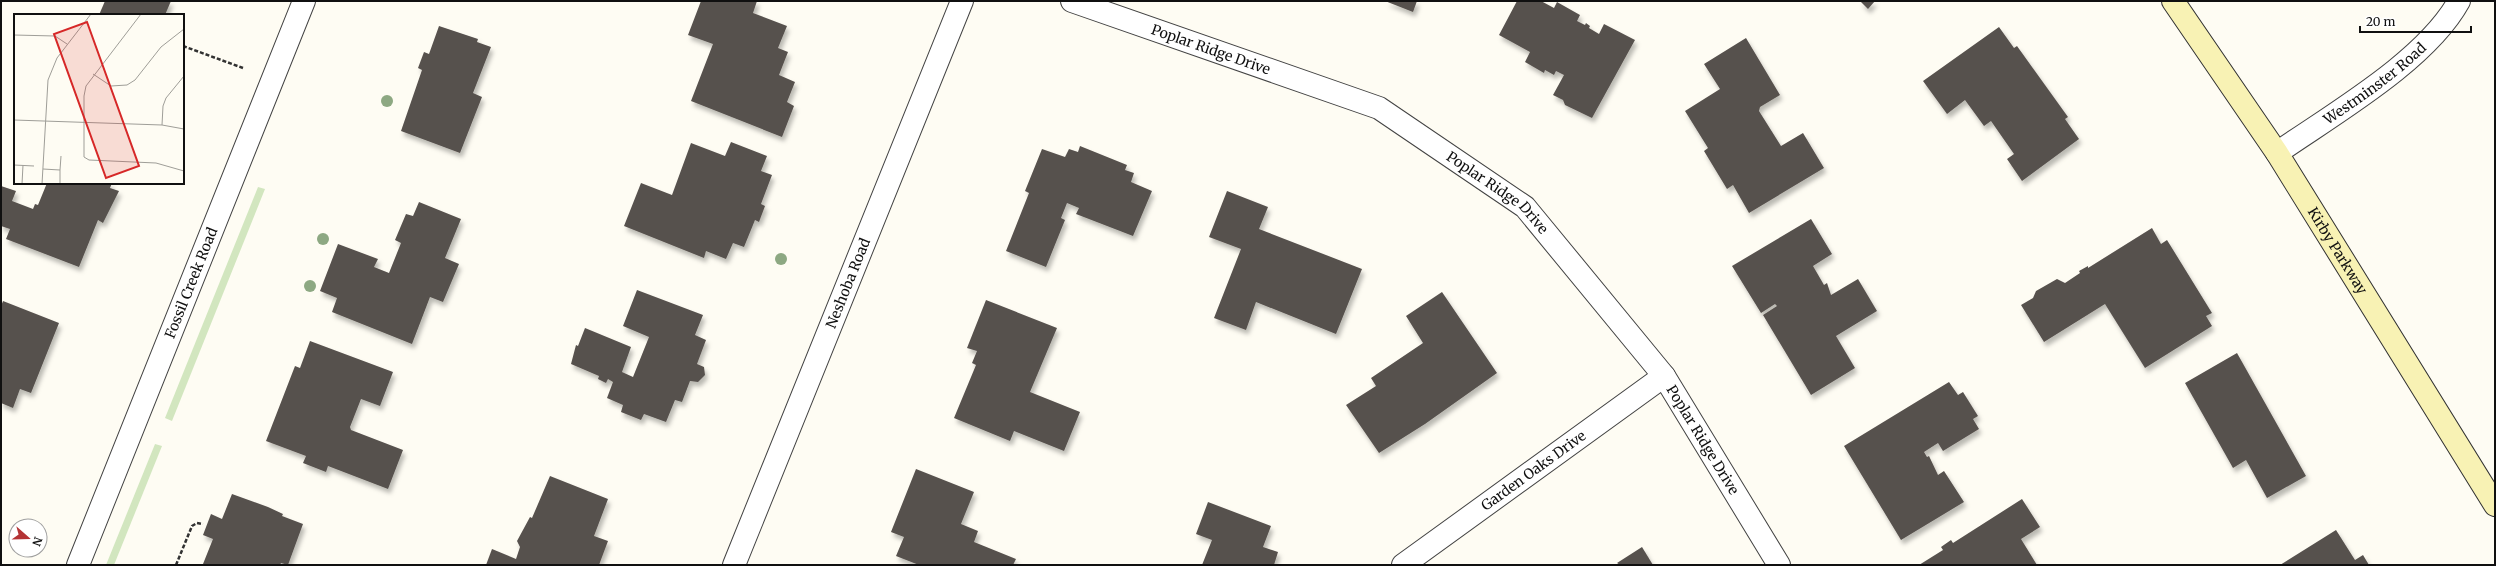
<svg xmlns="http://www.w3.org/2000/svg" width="2496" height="566" viewBox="0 0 2496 566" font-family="Merriweather,serif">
	<defs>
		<filter id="shadow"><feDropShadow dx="2.5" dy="4.5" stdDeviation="2" flood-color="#0004"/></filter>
	</defs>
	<rect width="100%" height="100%" fill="#fefcf3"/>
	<g fill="#d2e6bf">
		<path d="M258,187L265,189L172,421L165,418Z"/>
		<path d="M155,444L162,446L114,565H106Z"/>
	</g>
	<g fill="#57514d" filter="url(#shadow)">
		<path d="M105,1H171L165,15H99Z"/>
		<path d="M701,1H757L753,13L787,26L778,48L788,52L779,75L795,82L787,102L794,106L782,137L691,101L713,44L688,35Z"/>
		<path d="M1385,1H1417L1413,12Z"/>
		<path d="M1517,1H1541L1554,8L1557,2L1580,15L1577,21L1585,25L1586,23L1590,26L1589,28L1599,34L1604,24L1635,40L1592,118L1565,105L1563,100L1553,95L1564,75L1556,71L1554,75L1545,70L1544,73L1525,62L1530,52L1499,35Z"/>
		<path d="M1860,1H1875L1868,9Z"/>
		<path d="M439,26L478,39L477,42L491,47L473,93L482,97L460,153L401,131L422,70L418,68L424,52L429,54Z"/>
		<path d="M1999,27L2014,48L2017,46L2068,117L2065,119L2079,139L2022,181L2007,159L2014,154L1991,121L1984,126L1965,100L1947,114L1923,81Z"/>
		<path d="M1746,38L1780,95L1760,107L1759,111L1781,146L1803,133L1824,168L1749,213L1733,185L1727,189L1704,151L1708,148L1685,111L1720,89L1704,64Z"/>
		<path d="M731,142L767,156L761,171L772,175L761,204L765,206L759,222L755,220L744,247L733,243L726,259L706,251L704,258L624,226L641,183L672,195L691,143L725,156Z"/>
		<path d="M1080,146L1127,165L1125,170L1134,173L1131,182L1152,191L1133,236L1076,214L1079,208L1067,203L1061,218L1065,220L1046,267L1006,251L1029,193L1025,191L1042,149L1065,157L1069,149L1078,152Z"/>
		<path d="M47,183H112L110,188L119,191L103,223L98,220L79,267L6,239L10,229L1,226V186L16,191L12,201L33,209L35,204L38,205Z"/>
		<path d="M1227,191L1268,207L1259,229L1362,269L1336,334L1256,302L1246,330L1214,318L1241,249L1209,237Z"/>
		<path d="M419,202L461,219L445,258L459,264L443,302L430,297L412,344L332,312L337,298L320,291L338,244L378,259L374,267L389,273L401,243L395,240L406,214L413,216Z"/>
		<path d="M1811,219L1832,254L1813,266L1824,285L1827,283L1831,295L1858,279L1877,311L1836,336L1855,368L1811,395L1763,315L1777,306L1775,304L1761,313L1732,266Z"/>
		<path d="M2152,228L2161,244L2167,240L2212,313L2206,316L2212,326L2145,368L2105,304L2044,342L2021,305L2033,298L2036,291L2057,279L2065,283L2080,273L2079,271L2088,266V268Z"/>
		<path d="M637,290L703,315L695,335L706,340L697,364L704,367L705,375L698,382L690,381L682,402L675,400L666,422L644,414L641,420L621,412L623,405L607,398L613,382L608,379L606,383L598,379L599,376L571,364L576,345L578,346L585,328L631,347L622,372L633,377L649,337L623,326Z"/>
		<path d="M1442,292L1497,373L1425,424L1379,453L1346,405L1376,386L1371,378L1423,343L1406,316Z"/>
		<path d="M986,300L1057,328L1030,392L1080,412L1064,451L1014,431L1010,441L954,418L976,365L972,363L977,351L967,348Z"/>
		<path d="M3,301L59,323L31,393L20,389L13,408L1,403V306Z"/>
		<path d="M310,341L393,372L380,406L361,399L350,427L351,430L403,450L388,489L328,466L326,472L303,463L306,456L266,441L295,366L300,368Z"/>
		<path d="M2237,353L2306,476L2267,498L2246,460L2233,468L2185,383Z"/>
		<path d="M1949,382L1958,395L1963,392L1978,416L1973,419L1979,429L1943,451L1938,443L1924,452L1927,457L1929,456L1938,475L1944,471L1964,502L1901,540L1844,446Z"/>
		<path d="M916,469L974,492L961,524L978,531L974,542L1016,559L1013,565H919L896,556L904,537L891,532Z"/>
		<path d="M550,476L608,499L594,536L608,541L599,565H486L492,549L516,559L520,547L517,541L530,517L532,518Z"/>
		<path d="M232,494L268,507L283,514L282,516L303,524L288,565L281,563L280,565L203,564L213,539L203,535L211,514L222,519Z"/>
		<path d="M2022,499L2040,527L2021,539L2037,565H1919L1943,550L1941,547L1951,540L1953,543Z"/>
		<path d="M1208,502L1271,526L1263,547L1278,552L1274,565H1202L1212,540L1196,534Z"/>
		<path d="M2336,530L2355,560L2363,555L2369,565H2280Z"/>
		<path d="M1642,547L1653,565H1620L1617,563Z"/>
	</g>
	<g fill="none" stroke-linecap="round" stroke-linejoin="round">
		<g stroke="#434343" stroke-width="24">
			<g id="minor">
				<path id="s1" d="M1072,1L1379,108L1525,207L1664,376L1779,565"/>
				<path id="s2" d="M2277,153C2333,114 2426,61 2459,1"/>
				<path id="s3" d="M78,565L304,1"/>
				<path id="s4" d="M1403,565L1664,376"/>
			</g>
		</g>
		<g stroke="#434343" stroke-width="24">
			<g id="tertiary">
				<path id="s5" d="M734,565L962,1"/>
			</g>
		</g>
		<g stroke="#323232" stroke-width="24">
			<g id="secondary">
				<path id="s6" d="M2173,1L2277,153L2495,505"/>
			</g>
		</g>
		<g stroke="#323232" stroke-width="2.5" stroke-dasharray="4 2" stroke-linecap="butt">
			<path d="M183,46L243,68"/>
			<path d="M176,565L192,526L197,523L203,524"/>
		</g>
		<use href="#minor" stroke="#fff" stroke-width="22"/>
		<use href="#tertiary" stroke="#fff" stroke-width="22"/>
		<use href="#secondary" stroke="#f8f2b4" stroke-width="22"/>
	</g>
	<g fill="#8da882">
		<circle cx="387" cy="101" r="6"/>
		<circle cx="323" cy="239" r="6"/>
		<circle cx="781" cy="259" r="6"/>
		<circle cx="310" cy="286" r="6"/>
	</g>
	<g text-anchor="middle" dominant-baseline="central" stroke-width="4" stroke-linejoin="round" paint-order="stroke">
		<g font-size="14" fill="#101010" stroke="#fff">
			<text stroke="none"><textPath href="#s1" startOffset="147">Poplar Ridge Drive</textPath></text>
			<text stroke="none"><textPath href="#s2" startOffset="120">Westminster Road</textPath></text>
			<text stroke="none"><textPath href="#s1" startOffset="471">Poplar Ridge Drive</textPath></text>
			<text stroke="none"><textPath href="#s6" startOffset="299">Kirby Parkway</textPath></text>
			<text stroke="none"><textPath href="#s3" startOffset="304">Fossil Creek Road</textPath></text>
			<text stroke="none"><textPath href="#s5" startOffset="304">Neshoba Road</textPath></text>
			<text stroke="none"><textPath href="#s1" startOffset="795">Poplar Ridge Drive</textPath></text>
			<text stroke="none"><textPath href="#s4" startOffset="161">Garden Oaks Drive</textPath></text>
		</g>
	</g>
	<g transform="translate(14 14)">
		<rect width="170" height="170" fill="#fefcf3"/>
		<path fill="none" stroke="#9f9e98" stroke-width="1" d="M127,0L72,72L70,82V143L75,146L142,149L170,157M0,21L41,22L53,30M79,60L97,72L113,71L121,66L147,33L170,15M0,106L148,111L170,115M148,111L149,92L152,84L170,62M0,151L20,152M29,155L46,156V170M46,156L47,142M8,170L9,151M28,170L34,66L43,44L77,0M57,170H86"/>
		<path fill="#d62828" fill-opacity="0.15" stroke="#d62828" stroke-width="2" d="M73,8L125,152L92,164L40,20Z"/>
		<rect width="170" height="170" fill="none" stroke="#101010" stroke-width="2"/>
	</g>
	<rect width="2496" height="566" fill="none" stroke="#101010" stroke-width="4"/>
	<g transform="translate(28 538) rotate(110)"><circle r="19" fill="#ffffff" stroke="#9f9f9f"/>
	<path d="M0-3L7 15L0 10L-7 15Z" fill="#b43335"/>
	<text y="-6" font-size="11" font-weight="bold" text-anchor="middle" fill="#101010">N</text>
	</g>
	<path d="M2360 26v6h111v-6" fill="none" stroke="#101010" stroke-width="2"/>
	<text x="2366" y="26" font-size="12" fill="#101010" stroke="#ffffff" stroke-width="3" paint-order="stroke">20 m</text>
</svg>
